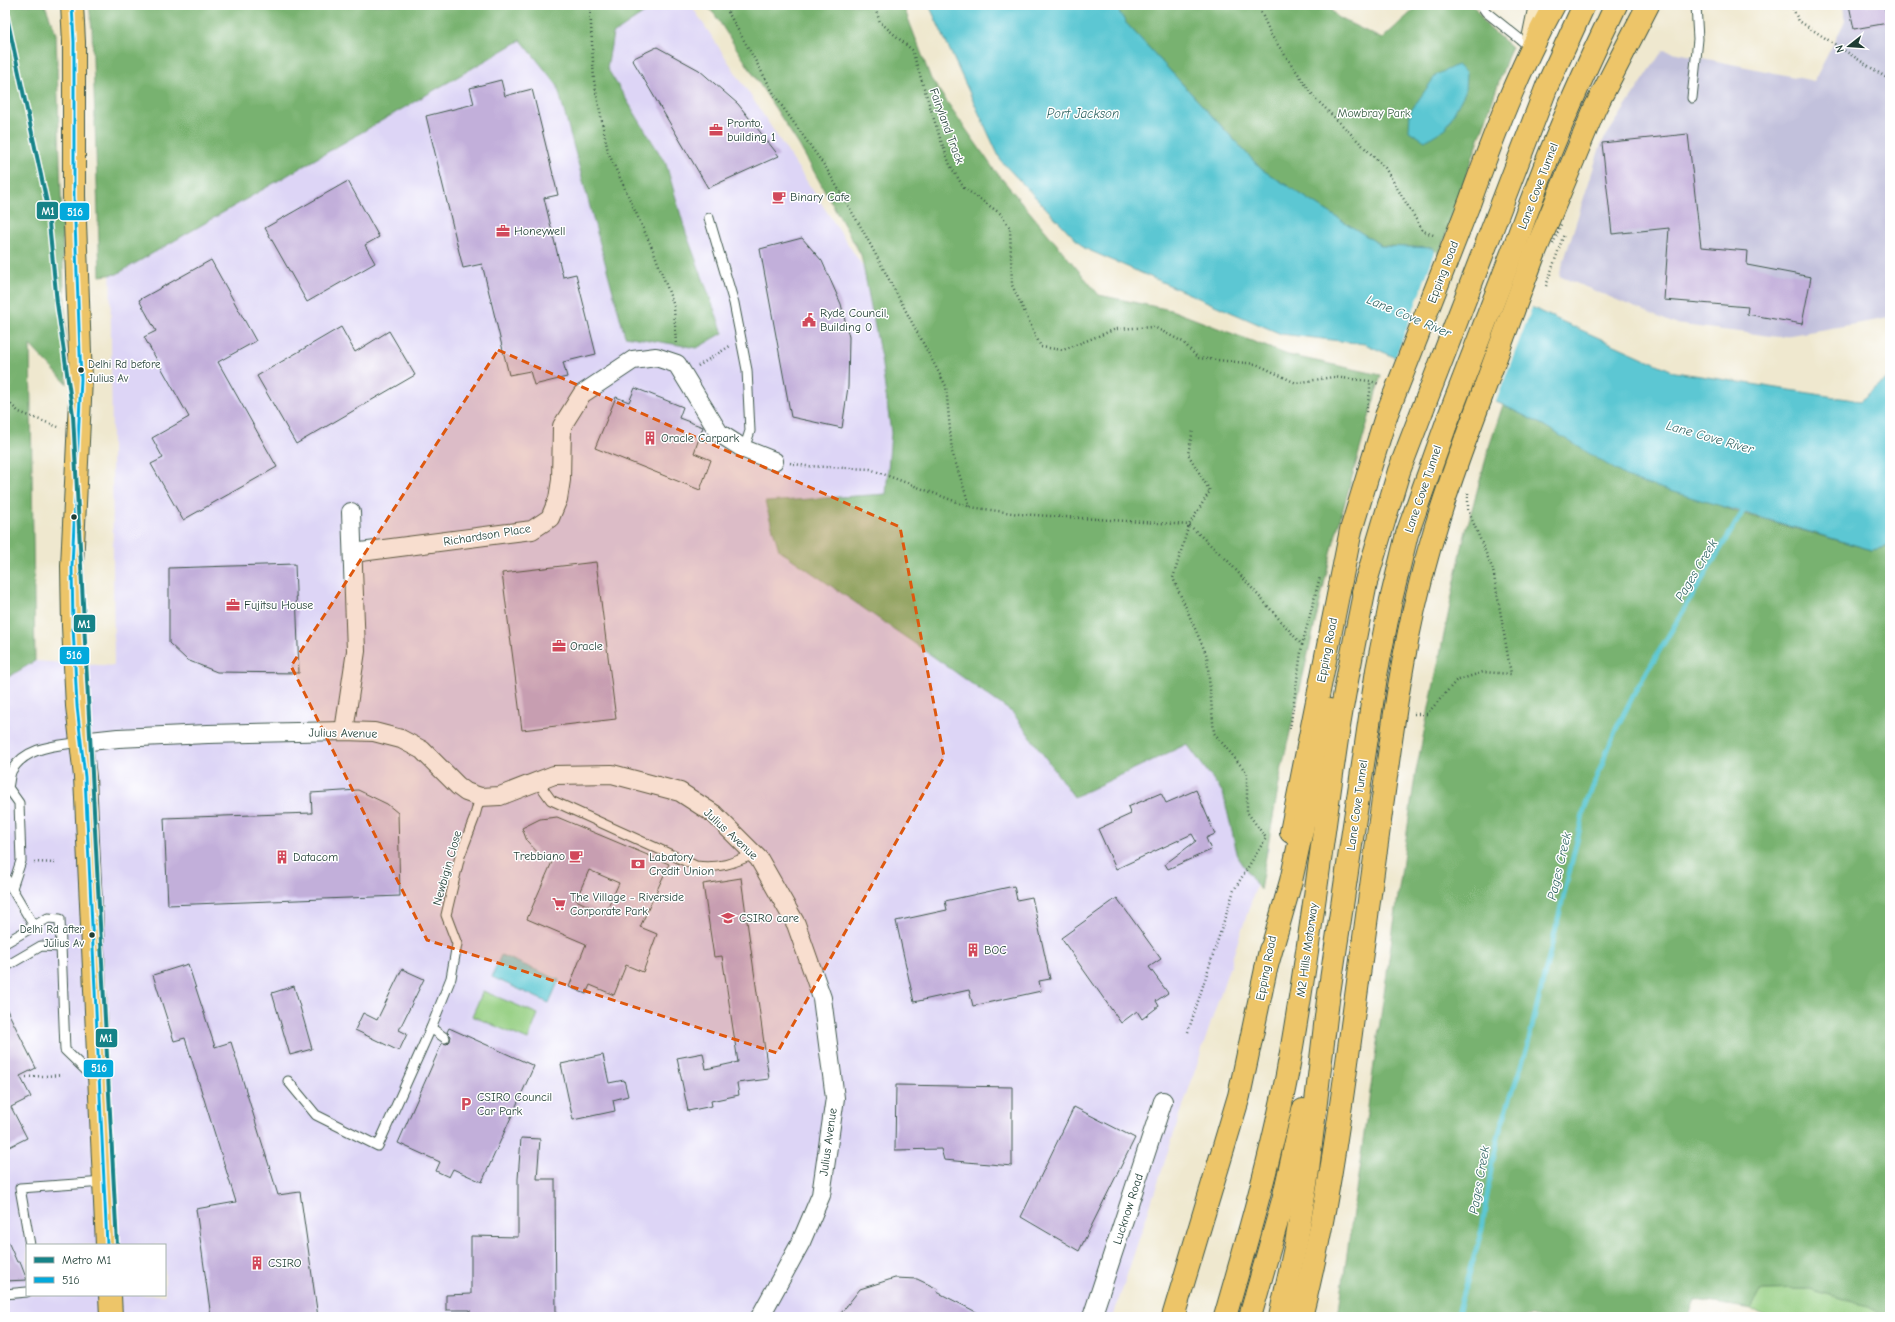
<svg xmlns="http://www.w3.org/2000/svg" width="1895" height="1322" viewBox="0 0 1895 1322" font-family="'Comic Neue',sans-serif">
	<rect width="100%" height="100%" fill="#fff"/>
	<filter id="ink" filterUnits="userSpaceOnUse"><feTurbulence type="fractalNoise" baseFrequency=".025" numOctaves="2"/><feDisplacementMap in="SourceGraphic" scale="8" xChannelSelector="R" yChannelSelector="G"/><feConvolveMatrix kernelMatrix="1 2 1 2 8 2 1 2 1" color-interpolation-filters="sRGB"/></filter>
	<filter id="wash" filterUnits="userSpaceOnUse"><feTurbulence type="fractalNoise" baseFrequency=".012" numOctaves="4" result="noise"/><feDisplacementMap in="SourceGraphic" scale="16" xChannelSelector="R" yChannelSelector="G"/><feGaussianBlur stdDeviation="0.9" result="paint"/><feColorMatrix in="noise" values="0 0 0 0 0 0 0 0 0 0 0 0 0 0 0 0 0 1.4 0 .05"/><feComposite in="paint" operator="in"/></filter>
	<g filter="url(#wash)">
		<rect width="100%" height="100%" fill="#efe8cf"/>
		<path fill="#ddd5f6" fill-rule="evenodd" d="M485,5H691L965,422L1137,570L1269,848L1113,1317H5V679L35,661L114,666L110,230ZM27,1245H165V1295H27Z"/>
		<path fill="#c2c1dc" d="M1843,5H1890V318L1779,337L1675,324L1559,276L1601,144L1663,50L1814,81L1845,21Z"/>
		<g fill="#95cf82" stroke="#5a865b">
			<path d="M483,991L538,1014L528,1040L472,1016Z"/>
			<path d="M1810,1289L1864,1305L1886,1317H1765L1751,1309L1761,1290Z"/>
		</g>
		<g fill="#78b270" stroke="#4c7852">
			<path d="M5,5H45L56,34L67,384L30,345L35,661L5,679Z"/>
			<path d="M89,5H656L613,34L607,68L666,164L686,233L723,333L697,348L625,336L557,85L521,40L117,274L100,276L92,29Z"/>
			<path d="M706,5H903L931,79L993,168L1099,295L1171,310L1288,355L1381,375L1334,541L1282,767L1260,890L1238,857L1223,793L1187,744L1074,797L1013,713L924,650L779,550L765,502L886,494L891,433L881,358L861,255L799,145L715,15Z"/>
			<path d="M1115,5H1327L1337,17L1382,39L1419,5H1473L1488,27L1511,47L1438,257L1433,248L1382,246L1261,169L1126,23Z"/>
			<path d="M1503,405L1543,425L1733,511L1872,550L1890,546V1317H1886L1864,1305L1810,1289L1761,1290L1751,1309L1695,1300L1688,1317H1338L1415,776L1463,542L1490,444Z"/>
		</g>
		<g fill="#5bc7d3" stroke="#3d8284">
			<path d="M929,5H1115L1126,23L1261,169L1382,246L1433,248L1438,257L1541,312L1675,372L1860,401L1890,376V546L1872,550L1632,480L1543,425L1503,405L1365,344L1281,334L1084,248L1001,161Z"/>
			<path d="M1457,65L1466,73L1465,92L1446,128L1425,141L1409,131L1410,112L1436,75Z"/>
			<path d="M501,955L559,980L549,1003L492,977Z"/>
		</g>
		<path fill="#efe8cf" d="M1436,250L1439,256L1533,305L1495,404L1395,359Z"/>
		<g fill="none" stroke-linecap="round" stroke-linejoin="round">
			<path stroke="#5bc7d3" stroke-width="5" d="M1457,1317L1482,1229L1492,1163L1501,1126L1527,1048L1585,807L1616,729L1637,688L1745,508"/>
		</g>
		<g id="blocks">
			<g fill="#c2afda" fill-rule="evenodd">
				<path d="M1849,5H1884L1888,23L1854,29Z"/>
				<path d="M657,47L699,70L738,104L779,156L708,188L632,59Z"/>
				<path d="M501,80L505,96L532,89L558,195L544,198L563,277L576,274L596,354L563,362L567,377L534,385L530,371L509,375L482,264L463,268L426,116L474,104L470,88Z"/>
				<path d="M1688,134L1701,247L1748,251L1747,265L1811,277L1802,324L1747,314L1748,307L1664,300L1669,228L1612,234L1602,143Z"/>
				<path d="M348,181L379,237L365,245L375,263L307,302L265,228Z"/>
				<path d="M802,238L822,261L841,304L849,337L848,387L842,428L791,417L760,249Z"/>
				<path d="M211,260L256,341L218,362L277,467L183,520L151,464L163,458L152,438L189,417L144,337L156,331L139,300Z"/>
				<path d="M341,327L355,352L389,331L415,375L296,444L257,376Z"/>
				<path d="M635,388L683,407L679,418L703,427L694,453L711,460L700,490L595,448L616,397L629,402Z"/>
				<path d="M596,562L616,719L522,730L502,573Z"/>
				<path d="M295,564L299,673L217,672L187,660L169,643V568Z"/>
				<path d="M358,790L387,804L398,813L400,896L168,905L164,818L312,813L311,793Z"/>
				<path d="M1196,790L1215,834L1206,838L1211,850L1168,869L1165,864L1196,841L1192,834L1116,869L1098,829L1131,814L1128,807L1161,793L1166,803Z"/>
				<path d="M557,817L669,864L640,927L657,934L643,972L626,965L614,995L590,985L586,994L569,987L586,944L527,919L552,862L540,855L527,841L522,828L540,819ZM589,870L619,883L605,914L576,900Z"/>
				<path d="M741,878L769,1079L737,1083L739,1095L711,1101L712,1106L688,1111L677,1058L703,1053L706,1069L738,1062L722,956L714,957L703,884Z"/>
				<path d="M1014,886L1017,900L1032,897L1050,979L1039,981L1041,991L973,1006L969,990L914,1002L896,921L947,910L945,901Z"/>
				<path d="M1117,898L1161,959L1149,967L1168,993L1156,1001L1159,1006L1142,1019L1137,1011L1121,1023L1061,938Z"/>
				<path d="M188,964L215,1047L231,1042L278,1195L300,1192L318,1317H211L196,1209L236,1202L185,1038L174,1041L153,975Z"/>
				<path d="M402,969L424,979L399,1030L407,1034L399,1051L355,1030L363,1013L377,1020Z"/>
				<path d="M294,986L312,1049L290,1055L272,993Z"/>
				<path d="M5,1006L36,1068L20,1076L31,1097L11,1107L27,1138L5,1149Z"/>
				<path d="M449,1028L534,1066L482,1182L453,1169L449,1177L436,1171L440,1162L398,1143L442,1043L447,1044L450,1041L451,1036L447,1032Z"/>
				<path d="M603,1055L609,1083L624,1080L628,1096L613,1100L615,1111L573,1120L561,1064Z"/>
				<path d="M896,1085L1012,1087V1166L944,1160L941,1149L895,1150Z"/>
				<path d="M1074,1107L1135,1138L1079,1251L1021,1217Z"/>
				<path d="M521,1138L540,1139L537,1179H555L556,1317H470V1310H446V1295L471,1294V1236L518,1237V1179Z"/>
				<path d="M5,1235L17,1262H20L27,1280L5,1281Z"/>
				<path d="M895,1278L917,1279L938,1289L937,1292L986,1317H838L860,1289Z"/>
			</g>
		</g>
	</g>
	<g filter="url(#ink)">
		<use href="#blocks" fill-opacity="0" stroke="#3e574b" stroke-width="1"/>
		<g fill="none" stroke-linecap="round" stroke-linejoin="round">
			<g stroke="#3e574b" stroke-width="11">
				<g id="service">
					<path d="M1481,5L1486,12L1531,48"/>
					<path d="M1692,98L1698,39L1696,5"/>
					<path d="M709,218L734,303L747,370L750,431L744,449"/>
					<path d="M538,782L551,800L696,866C719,869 733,863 754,854"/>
					<path d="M9,789L19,803L21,861L12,888"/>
					<path d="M5,793C11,786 8,777 12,770C27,746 56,746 81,742"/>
					<path d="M5,877L34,926"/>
					<path d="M5,943L48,918L60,919L65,1050L96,1080"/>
					<path d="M5,967L41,946L61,947"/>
					<path d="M431,1028L445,1038"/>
					<path d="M288,1081L316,1115L378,1146L431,1028L451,978L457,944L446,915L460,856L474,819L480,797"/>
					<path d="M30,1245L20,1188L104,1182"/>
					<path d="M5,1294L27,1292"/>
				</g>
			</g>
			<g stroke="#3e574b" stroke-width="20">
				<g id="minor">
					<path d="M353,553L532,530L550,518L558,499L561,480L562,426L582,394L633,360L656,357L677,364L719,433L744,449L774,461"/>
					<path d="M344,731L356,651L351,512"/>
					<path d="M81,742L118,738L208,734L344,731L374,732L401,739L422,750L458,786L466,792L480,797L500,796L554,775L612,774L680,792L714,814L759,859L796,924L822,998L835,1098L821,1195L801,1242L760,1317"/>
					<path d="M1092,1317L1163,1101"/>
				</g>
			</g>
			<g stroke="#3e574b" stroke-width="24">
				<path id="secondary" d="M1533,39L1540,5"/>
			</g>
			<g stroke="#3e574b" stroke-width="24">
				<g id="primary">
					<path d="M72,5L74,42V196L81,379L72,566L73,626L77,706L85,777L107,1245"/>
					<path d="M1469,204C1494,134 1518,71 1554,5"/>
					<path d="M1535,252L1595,108L1648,5"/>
					<path d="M1291,832L1351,530L1386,416"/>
					<path d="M110,1295L111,1317"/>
					<path d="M1173,1317L1239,1096L1270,950"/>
					<path d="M1301,1317C1325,1223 1338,1129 1351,1033C1361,957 1372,882 1382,806C1392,733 1401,659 1419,588C1431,537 1448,487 1466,438"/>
				</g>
			</g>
			<g stroke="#3e574b" stroke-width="24">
				<g id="motorway">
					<path d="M1491,232L1547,86L1584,5"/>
					<path d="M1515,245C1544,163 1578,83 1616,5"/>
					<path d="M1363,592L1399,471L1422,411"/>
					<path d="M1266,969L1291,881L1322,737L1330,710"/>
					<path d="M1225,1317C1248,1237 1271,1157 1287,1075C1307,966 1320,856 1336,746C1344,690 1356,634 1367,578"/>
					<path d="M1250,1317L1283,1200L1303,1110"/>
					<path d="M1280,1317L1296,1243L1307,1178L1328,1000L1377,670L1391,600L1407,534L1448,419"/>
				</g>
			</g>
			<g stroke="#3e574b" stroke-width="2.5" stroke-dasharray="1 3" stroke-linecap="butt">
				<path d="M590,5L594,81L608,152L654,252L674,306L676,345"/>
				<path d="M724,5L777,99L826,168L862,229L946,386L952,452L970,507"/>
				<path d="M874,5L880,22L912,50L940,138L950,165L964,188L1001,214L1010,228L1012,285L1041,347L1063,350L1116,329L1154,327L1183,342L1198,358L1256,364L1296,383L1333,377L1370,381L1379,384"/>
				<path d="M1258,5L1271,35L1315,98L1385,168L1423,231L1436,236"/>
				<path d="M1791,5L1799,21L1890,80"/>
				<path d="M1546,286L1564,234"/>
				<path d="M5,343L7,346L5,374"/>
				<path d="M698,366L730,346"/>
				<path d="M5,399L19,412L61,428"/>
				<path d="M1366,412L1370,392V381"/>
				<path d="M790,463L806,466L870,469L970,507L1019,514L1189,525L1228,561L1302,645L1290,729"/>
				<path d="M1302,645L1320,577"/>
				<path d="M1414,714H1427L1456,681L1483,672L1511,674L1493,570L1468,510V492"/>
				<path d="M34,862L57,863"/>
				<path d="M1188,1032L1234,890L1266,838L1247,812V773L1214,733L1207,656L1173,578L1189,525L1210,491L1188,454L1193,430"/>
				<path d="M26,1077L62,1075"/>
			</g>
			<use href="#service" stroke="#fff" stroke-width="9"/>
			<use href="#minor" stroke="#fff" stroke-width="18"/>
			<use href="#secondary" stroke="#f8e8c3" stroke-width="22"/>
			<use href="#primary" stroke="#edc569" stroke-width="22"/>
			<use href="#motorway" stroke="#edc569" stroke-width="22"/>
			<g stroke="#3e574b" stroke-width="24" stroke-linecap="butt">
				<g id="primary-bridge">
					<path d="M1386,416L1469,204"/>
					<path d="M1466,438L1535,252"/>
				</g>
			</g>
			<g stroke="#3e574b" stroke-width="24" stroke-linecap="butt">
				<g id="motorway-bridge">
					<path d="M1422,411L1491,232"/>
					<path d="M1448,419L1515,245"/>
				</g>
			</g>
			<path stroke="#3e574b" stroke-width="2.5" stroke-dasharray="1 3" stroke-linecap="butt" d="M1553,244L1561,224"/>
			<use href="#primary-bridge" stroke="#edc569" stroke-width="22"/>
			<use href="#motorway-bridge" stroke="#edc569" stroke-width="22"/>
			<g stroke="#fff" stroke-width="6">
				<path id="bus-1" d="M72,5L74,42V196L81,379L72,566L73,626L77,706L85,777L107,1245"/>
			</g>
			<use href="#bus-1" stroke="#03a9dc" stroke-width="3"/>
			<g stroke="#fff" stroke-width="7">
				<path id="metro-1" d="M5,8L47,203L57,303L73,415L117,1245"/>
			</g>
			<use href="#metro-1" stroke="#168388" stroke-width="4"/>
		</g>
	</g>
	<path fill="#de580e" fill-opacity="0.2" stroke="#de580e" stroke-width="3" stroke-dasharray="8 5" stroke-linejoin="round" d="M498,350L900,527L944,757L777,1053L427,940L291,666Z"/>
	<defs>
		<g id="office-bare" transform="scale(1.08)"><path d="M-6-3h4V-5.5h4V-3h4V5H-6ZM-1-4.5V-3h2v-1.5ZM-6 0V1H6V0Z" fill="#d1495b" stroke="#fff" stroke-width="2.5" paint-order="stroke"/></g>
		<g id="cafe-bare" transform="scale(1.08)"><path d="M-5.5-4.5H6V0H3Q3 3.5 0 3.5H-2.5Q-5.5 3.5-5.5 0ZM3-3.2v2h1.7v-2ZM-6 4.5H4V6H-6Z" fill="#d1495b" stroke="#fff" stroke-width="2.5" paint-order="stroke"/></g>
		<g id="civic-bare" transform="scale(1.08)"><path d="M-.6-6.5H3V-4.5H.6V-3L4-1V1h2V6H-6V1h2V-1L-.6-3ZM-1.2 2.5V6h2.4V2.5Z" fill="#d1495b" stroke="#fff" stroke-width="2.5" paint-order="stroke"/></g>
		<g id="building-bare" transform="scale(1.08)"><path d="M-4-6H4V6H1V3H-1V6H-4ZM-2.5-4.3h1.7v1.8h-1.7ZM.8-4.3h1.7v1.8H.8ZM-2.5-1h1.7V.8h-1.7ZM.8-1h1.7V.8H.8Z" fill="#d1495b" stroke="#fff" stroke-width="2.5" paint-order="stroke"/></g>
		<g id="bank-bare" transform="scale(1.08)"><path d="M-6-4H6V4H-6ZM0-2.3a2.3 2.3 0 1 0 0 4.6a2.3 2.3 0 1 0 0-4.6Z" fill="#d1495b" stroke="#fff" stroke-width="2.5" paint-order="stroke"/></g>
		<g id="supermarket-bare" transform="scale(1.08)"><path d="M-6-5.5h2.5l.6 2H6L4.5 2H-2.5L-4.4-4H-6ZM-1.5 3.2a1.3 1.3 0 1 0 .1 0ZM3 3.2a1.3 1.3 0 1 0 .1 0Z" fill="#d1495b" stroke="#fff" stroke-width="2.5" paint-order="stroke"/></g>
		<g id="school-bare" transform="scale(1.08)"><path d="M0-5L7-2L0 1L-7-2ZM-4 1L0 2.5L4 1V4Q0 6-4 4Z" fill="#d1495b" stroke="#fff" stroke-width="2.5" paint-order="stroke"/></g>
		<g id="parking-bare" transform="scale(1.08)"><path d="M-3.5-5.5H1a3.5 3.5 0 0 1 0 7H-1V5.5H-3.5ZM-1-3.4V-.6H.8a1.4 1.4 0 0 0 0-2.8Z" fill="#d1495b" stroke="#fff" stroke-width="2.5" paint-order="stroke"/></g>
	</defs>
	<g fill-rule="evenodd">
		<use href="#office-bare" x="716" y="130"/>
		<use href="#cafe-bare" x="779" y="197"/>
		<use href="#office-bare" x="503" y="231"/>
		<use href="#civic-bare" x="809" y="320"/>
		<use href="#building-bare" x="650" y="438"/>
		<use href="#office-bare" x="233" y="605"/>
		<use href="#office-bare" x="559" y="646"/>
		<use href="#cafe-bare" x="576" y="856"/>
		<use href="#building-bare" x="282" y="857"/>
		<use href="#bank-bare" x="638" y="864"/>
		<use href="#supermarket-bare" x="559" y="904"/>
		<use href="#school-bare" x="728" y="918"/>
		<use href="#building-bare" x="973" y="950"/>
		<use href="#parking-bare" x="466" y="1104"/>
		<use href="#building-bare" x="257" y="1263"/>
	</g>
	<g fill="#1f3d34" stroke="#fff" stroke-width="1.5">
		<circle cx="81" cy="370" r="3.5"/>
		<circle cx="74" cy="517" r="3.5"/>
		<circle cx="92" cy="935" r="3.5"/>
	</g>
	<g text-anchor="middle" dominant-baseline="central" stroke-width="3" stroke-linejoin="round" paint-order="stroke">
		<g font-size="11" fill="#1f3d34" stroke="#fff" text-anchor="start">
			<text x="88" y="364">Delhi Rd before<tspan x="88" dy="14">Julius Av</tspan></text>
			<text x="84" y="929" text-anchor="end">Delhi Rd after<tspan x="84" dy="14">Julius Av</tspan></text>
		</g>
		<g font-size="12" fill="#3c6248" stroke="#fff">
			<text x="1374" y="113">Mowbray Park</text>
		</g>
		<g font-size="12" fill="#1f3d34" stroke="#fff" text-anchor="start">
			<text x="727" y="123">Pronto,<tspan x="727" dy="14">building 1</tspan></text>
			<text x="790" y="197">Binary Cafe</text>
			<text x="514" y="231">Honeywell</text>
			<text x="820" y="313">Ryde Council,<tspan x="820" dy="14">Building 0</tspan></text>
			<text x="661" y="438">Oracle Carpark</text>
			<text x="244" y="605">Fujitsu House</text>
			<text x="570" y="646">Oracle</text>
			<text x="565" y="856" text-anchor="end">Trebbiano</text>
			<text x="293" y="857">Datacom</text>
			<text x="649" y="857">Labatory<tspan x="649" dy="14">Credit Union</tspan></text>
			<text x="570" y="897">The Village - Riverside<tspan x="570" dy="14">Corporate Park</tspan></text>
			<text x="739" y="918">CSIRO care</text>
			<text x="984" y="950">BOC</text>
			<text x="477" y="1097">CSIRO Council<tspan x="477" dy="14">Car Park</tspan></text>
			<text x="268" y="1263">CSIRO</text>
		</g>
		<g font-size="12" fill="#1f3d34" stroke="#fff">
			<text transform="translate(947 126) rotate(70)">Fairyland Track</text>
			<text transform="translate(1538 186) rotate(-69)">Lane Cove Tunnel</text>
			<text transform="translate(1443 272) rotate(-69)">Epping Road</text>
			<text transform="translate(1423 489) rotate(-71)">Lane Cove Tunnel</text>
			<text transform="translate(487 535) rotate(-9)">Richardson Place</text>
			<text transform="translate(1327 650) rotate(-79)">Epping Road</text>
			<text transform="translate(343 733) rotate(1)">Julius Avenue</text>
			<text transform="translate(1357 805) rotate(-82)">Lane Cove Tunnel</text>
			<text transform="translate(731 834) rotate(43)">Julius Avenue</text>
			<text transform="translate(447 868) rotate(-74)">Newbigin Close</text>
			<text transform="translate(1307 950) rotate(-82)">M2 Hills Motorway</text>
			<text transform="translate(1266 968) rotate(-79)">Epping Road</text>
			<text transform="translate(828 1142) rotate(-82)">Julius Avenue</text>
			<text transform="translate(1128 1209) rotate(-72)">Lucknow Road</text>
		</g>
		<g font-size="13" font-style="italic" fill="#316664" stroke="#fff">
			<text x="1083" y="113">Port Jackson</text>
			<text transform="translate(1409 316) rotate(23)">Lane Cove River</text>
			<text transform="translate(1710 437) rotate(16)">Lane Cove River</text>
			<text transform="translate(1696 570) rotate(-59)">Pages Creek</text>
			<text transform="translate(1559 866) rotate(-77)">Pages Creek</text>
			<text transform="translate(1479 1180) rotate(-80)">Pages Creek</text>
		</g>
	</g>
	<g stroke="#fff" stroke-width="1.5">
		<rect x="36" y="201" width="23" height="19" rx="4" fill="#168388"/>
		<rect x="59" y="202" width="31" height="19" rx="4" fill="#03a9dc"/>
		<rect x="73" y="614" width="23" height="19" rx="4" fill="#168388"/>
		<rect x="59" y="646" width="31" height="19" rx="4" fill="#03a9dc"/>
		<rect x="95" y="1028" width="23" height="20" rx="4" fill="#168388"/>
		<rect x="83" y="1059" width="31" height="19" rx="4" fill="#03a9dc"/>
	</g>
	<g font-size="11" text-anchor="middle" font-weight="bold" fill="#fff">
		<text x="48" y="215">M1</text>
		<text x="75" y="216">516</text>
		<text x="84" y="628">M1</text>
		<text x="74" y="659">516</text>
		<text x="106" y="1042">M1</text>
		<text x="99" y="1072">516</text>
	</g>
	<rect width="1895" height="1322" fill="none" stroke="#fff" stroke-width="20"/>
	<rect x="26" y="1244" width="140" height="52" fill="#ffffff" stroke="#a5b1ae"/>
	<rect x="34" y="1257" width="20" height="6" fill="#168388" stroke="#a5b1ae"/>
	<text x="62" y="1264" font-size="12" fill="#1f3d34">Metro M1</text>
	<rect x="34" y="1277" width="20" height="6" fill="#03a9dc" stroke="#a5b1ae"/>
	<text x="62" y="1284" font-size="12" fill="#1f3d34">516</text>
	<g transform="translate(1849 46) rotate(253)" stroke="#ffffff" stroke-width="3" paint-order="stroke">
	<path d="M0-3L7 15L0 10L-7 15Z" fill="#1f3d34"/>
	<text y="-6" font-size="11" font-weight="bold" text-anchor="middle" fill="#1f3d34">N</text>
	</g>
</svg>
